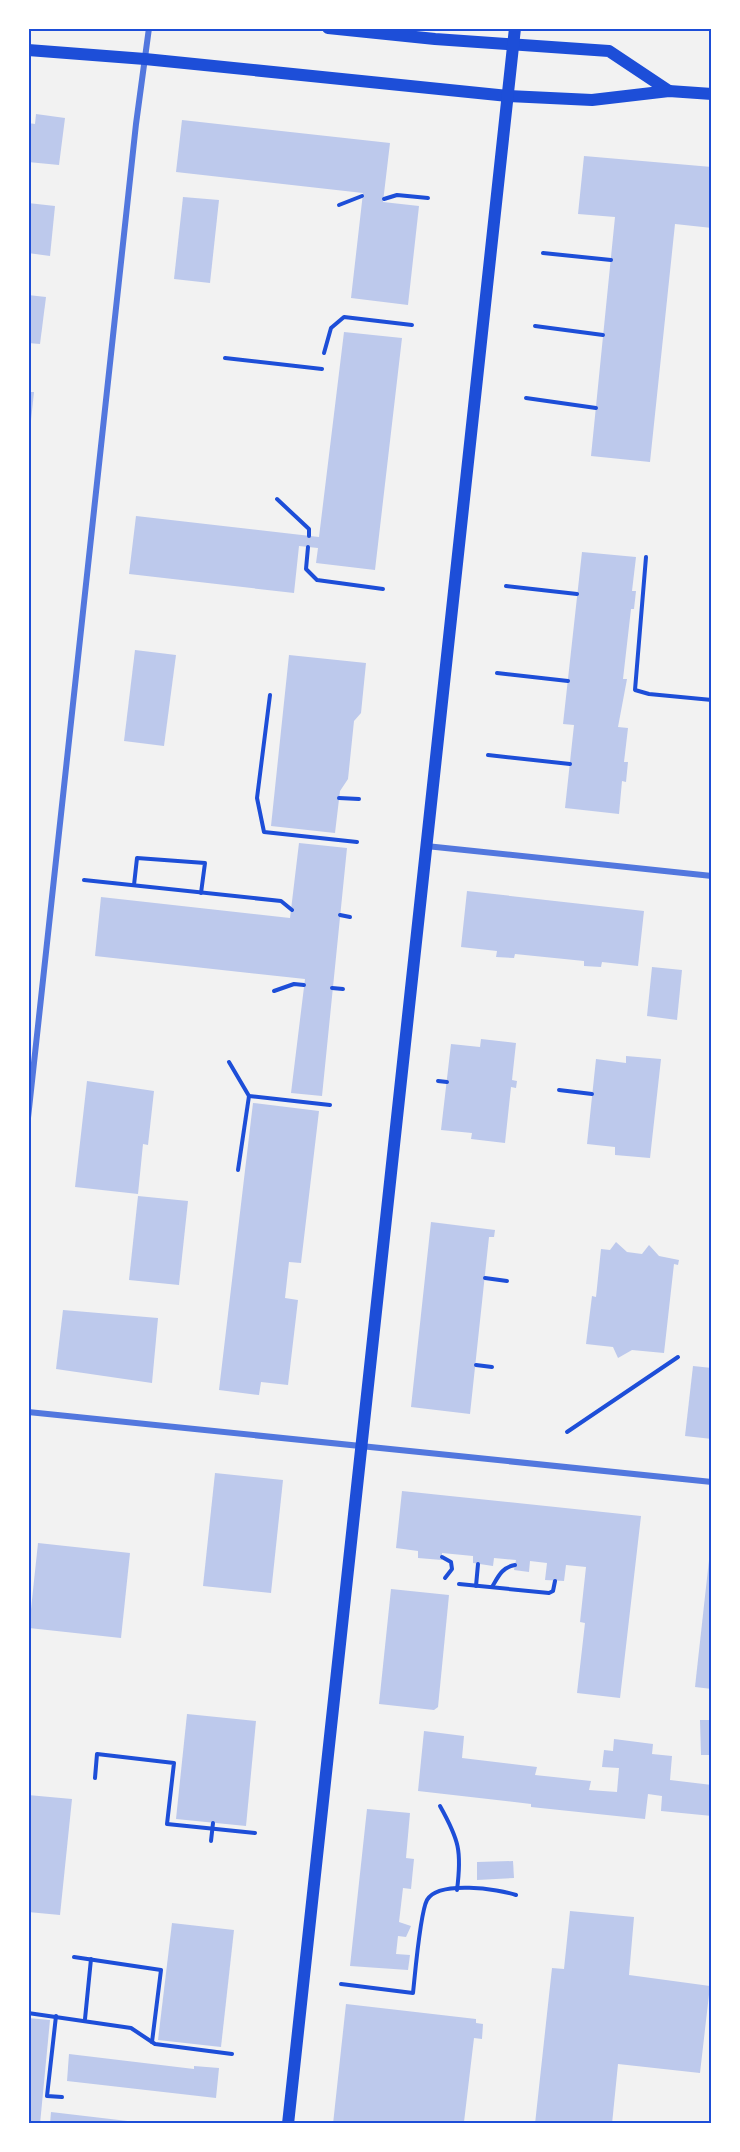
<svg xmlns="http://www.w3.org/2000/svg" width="740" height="2152" viewBox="0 0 740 2152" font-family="Jost,sans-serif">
	<rect width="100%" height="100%" fill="#f2f2f2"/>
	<g fill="#bdc9ec">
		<path d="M36,114L65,118L59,165L28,162V123L35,124Z"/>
		<path d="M182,120L390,143L383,202L419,206L408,305L351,298L363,193L176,172Z"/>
		<path d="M584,156L712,167V228L675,224L650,462L591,456L615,217L578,214Z"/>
		<path d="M183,197L219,200L210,283L174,279Z"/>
		<path d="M28,203L55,206L50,256L28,253Z"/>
		<path d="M28,295L46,297L40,344L28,343Z"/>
		<path d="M344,332L402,338L375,570L316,563L318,548L299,546L294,593L129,574L136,516L319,537Z"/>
		<path d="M28,392H34L30,430H28Z"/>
		<path d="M582,552L636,557L632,591H636L634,609H631L623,679H627L618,727L628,728L624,762H628L626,782L622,781L619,814L565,808L574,725L563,724Z"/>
		<path d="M135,650L176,655L164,746L124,741Z"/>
		<path d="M289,655L366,663L361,713L354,721L348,779L340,791L335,833L271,826Z"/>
		<path d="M299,843L347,848L322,1096L291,1093L305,979L95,956L101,897L290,918Z"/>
		<path d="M467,891L644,911L638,966L602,962L601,967L584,966V961L515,954L514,958L496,957L497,951L461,947Z"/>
		<path d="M652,967L682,970L677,1020L647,1016Z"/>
		<path d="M481,1039L516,1043L512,1080L517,1081L516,1088L511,1087L505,1143L471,1139L472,1133L441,1130L451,1044L480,1047Z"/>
		<path d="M626,1056L661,1059L650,1158L615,1155V1147L587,1144L596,1059L626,1063Z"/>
		<path d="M87,1081L154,1091L148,1145L143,1144L138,1194L75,1187Z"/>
		<path d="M253,1103L319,1111L301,1263L289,1262L285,1298L298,1300L288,1385L261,1382L259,1395L219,1390Z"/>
		<path d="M138,1196L188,1201L179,1285L129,1280Z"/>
		<path d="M431,1222L495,1230L494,1237H489L470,1414L411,1407Z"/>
		<path d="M616,1242L627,1252L642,1254L649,1245L659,1256L679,1260L678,1265L674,1264L664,1353L632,1350L618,1358L613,1347L586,1344L592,1296L596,1297L601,1249L610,1250Z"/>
		<path d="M63,1310L158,1318L152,1383L56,1369Z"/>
		<path d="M693,1366L712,1368V1439L685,1436Z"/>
		<path d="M215,1473L283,1480L271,1593L203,1586Z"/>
		<path d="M402,1491L641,1516L620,1698L577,1693L585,1623L580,1622L586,1567L566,1565L564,1581L545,1580L547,1563L530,1561L529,1572L514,1570L516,1560L494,1558L493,1566L473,1563V1556L442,1553V1560L418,1558V1551L396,1548Z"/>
		<path d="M38,1543L130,1553L121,1638L29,1628Z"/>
		<path d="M710,1551L712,1552V1689L695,1687Z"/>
		<path d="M391,1589L449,1595L438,1707L434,1710L379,1704Z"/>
		<path d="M187,1714L256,1721L246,1826L176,1819Z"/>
		<path d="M700,1720H712V1755H701Z"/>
		<path d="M424,1731L464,1736L462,1758L537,1767L535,1775L591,1781L589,1790L617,1792L619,1768L602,1767L604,1750L613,1751L614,1739L653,1744L652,1754L672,1756L670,1780L712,1785V1816L661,1811L662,1796L648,1794L645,1819L531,1807V1804L418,1791Z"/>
		<path d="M28,1795L72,1799L60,1915L28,1912Z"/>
		<path d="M367,1809L410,1813L406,1858L414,1859L411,1889L403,1888L399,1922L411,1926L406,1937L398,1936L396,1954L410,1955L408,1970L350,1966Z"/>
		<path d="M513,1861L514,1878L477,1880V1862Z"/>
		<path d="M570,1911L634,1917L629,1975L710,1986L700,2073L618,2064L612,2124H535L552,1968L564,1969Z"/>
		<path d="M172,1923L234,1930L221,2047L158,2040Z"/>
		<path d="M346,2004L476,2019V2023L483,2024L482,2039L474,2038L464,2122L469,2124H333Z"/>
		<path d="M28,2018L50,2020L40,2124H28Z"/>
		<path d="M69,2054L194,2069V2066L219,2068L216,2098L67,2081Z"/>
		<path d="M51,2112L136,2122V2124H50Z"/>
	</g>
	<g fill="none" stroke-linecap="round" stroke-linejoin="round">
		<g stroke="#1d4ed8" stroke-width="4">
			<path d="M384,199L397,195L428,198"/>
			<path d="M339,205L362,196"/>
			<path d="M543,253L611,260"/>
			<path d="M535,326L603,335"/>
			<path d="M324,353L331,328L344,317L412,325"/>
			<path d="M225,358L322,369"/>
			<path d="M526,398L596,408"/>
			<path d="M277,499L309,529V536"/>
			<path d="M308,547L306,569L317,580L383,589"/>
			<path d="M646,557L635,690L649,694L712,700"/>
			<path d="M506,586L577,594"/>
			<path d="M497,673L568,681"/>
			<path d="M270,695L257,798L264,832L357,842"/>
			<path d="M488,755L570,764"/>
			<path d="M339,798L359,799"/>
			<path d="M84,880L281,901L292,910"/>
			<path d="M134,885L137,858L205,863L201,893"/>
			<path d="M340,915L350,917"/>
			<path d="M332,988L343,989"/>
			<path d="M274,991L294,984L304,985"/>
			<path d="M229,1062L249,1096L330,1105"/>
			<path d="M438,1081L447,1082"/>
			<path d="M559,1090L592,1094"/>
			<path d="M238,1170L249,1096"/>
			<path d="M485,1278L507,1281"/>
			<path d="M476,1365L492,1367"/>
			<path d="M567,1432L678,1357"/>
			<path d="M442,1557L451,1562L452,1569L445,1578"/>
			<path d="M459,1584L549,1593L553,1591L555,1581"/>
			<path d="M476,1586L478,1564"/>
			<path d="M492,1587C498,1577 502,1567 515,1565"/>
			<path d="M95,1778L97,1754L174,1763L167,1824L255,1833"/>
			<path d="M440,1806C459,1840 462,1851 457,1890"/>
			<path d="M211,1841L213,1823"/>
			<path d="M74,1957L161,1970L152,2042"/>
			<path d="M341,1984L413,1993C415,1975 420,1913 427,1900C438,1880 499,1889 516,1895"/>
			<path d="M28,2013L131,2028L155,2044L232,2054"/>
			<path d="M56,2016L47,2096L62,2097"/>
			<path d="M85,2019L91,1959"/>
		</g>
		<g stroke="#5277de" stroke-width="6">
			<path d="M426,846L712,876"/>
			<path d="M28,1118L136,124L149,28"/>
			<path d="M28,1412L712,1482"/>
		</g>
		<g stroke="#1d4ed8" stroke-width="12">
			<path d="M328,28L435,39L609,51L669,91"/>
			<path d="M28,50L145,59L508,96L592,100L669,91L712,94"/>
			<path d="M288,2124L515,28"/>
		</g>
	</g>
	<rect width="740" height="2152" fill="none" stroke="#ffffff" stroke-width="60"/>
	<rect x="30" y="30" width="680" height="2092" fill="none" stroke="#1d4ed8" stroke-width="2"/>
</svg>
